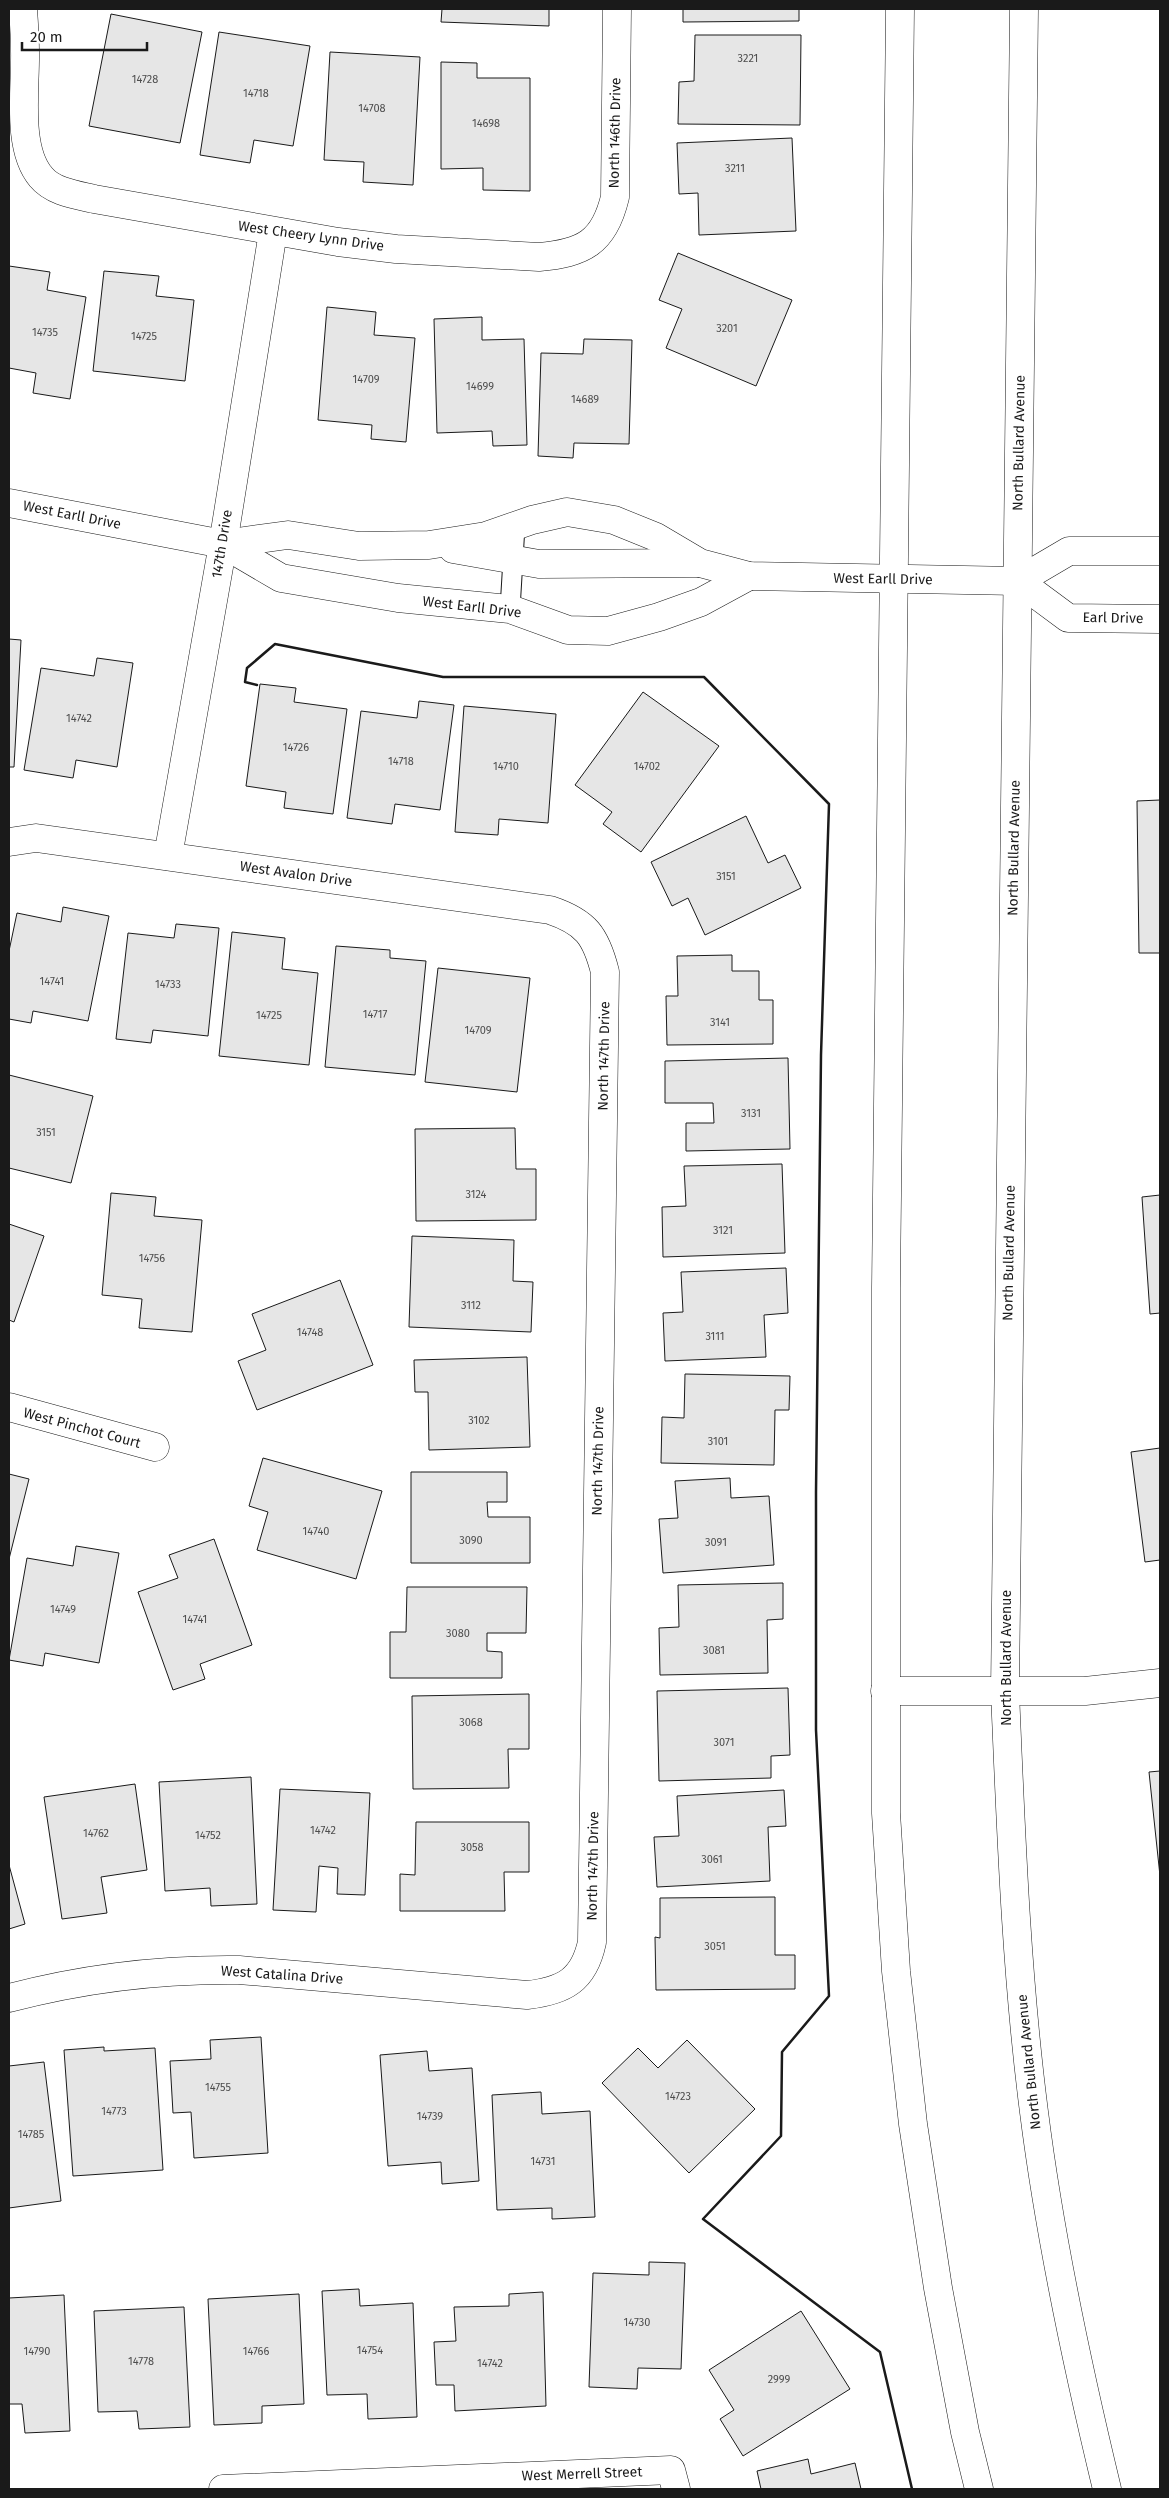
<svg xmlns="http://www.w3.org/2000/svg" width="1169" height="2498" viewBox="0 0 1169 2498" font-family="'Fira Sans',sans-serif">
	<rect width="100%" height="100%" fill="#fff"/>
	<g fill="#e6e6e6" stroke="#1a1a1a">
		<path d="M442,9H549V26L441,22Z"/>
		<path d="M683,9H799V21L683,22Z"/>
		<path d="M111,14L202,32L180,143L89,126Z"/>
		<path d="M219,32L310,46L293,146L254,140L250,163L200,155Z"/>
		<path d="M695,35H801L800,125L678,124L679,82L694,81Z"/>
		<path d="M330,52L420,57L413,185L363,182L364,162L324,160Z"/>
		<path d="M441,62L477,63V78H530V191L483,190V168L441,169Z"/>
		<path d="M792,138L796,231L699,235L698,193L679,194L677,143Z"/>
		<path d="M678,253L792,300L756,386L666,348L682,309L659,300Z"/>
		<path d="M9,266L50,272L47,290L86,297L70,399L33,393L36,373L9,368Z"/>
		<path d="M104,271L159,276L156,296L194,300L185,381L93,371Z"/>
		<path d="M327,307L376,312L374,335L415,338L406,442L371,439L372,425L318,420Z"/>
		<path d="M482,317V340L524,339L527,445L493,446L492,431L437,433L434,319Z"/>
		<path d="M584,339L632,340L629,444L574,443L573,458L538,456L541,353L583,354Z"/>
		<path d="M9,639L21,640L14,767H9Z"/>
		<path d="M97,658L133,663L117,767L76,760L73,778L24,770L41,668L94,676Z"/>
		<path d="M260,684L296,688L294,702L347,709L333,814L284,808L286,792L246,786Z"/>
		<path d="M643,692L719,746L641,852L603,824L612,812L575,785Z"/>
		<path d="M419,701L454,705L440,810L395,804L392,824L347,818L361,711L417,718Z"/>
		<path d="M464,706L556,714L548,823L499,819L498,835L455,832Z"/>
		<path d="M1160,800V953H1139L1137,801Z"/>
		<path d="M746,816L768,863L785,855L801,888L705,935L688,898L672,906L651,862Z"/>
		<path d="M63,907L109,916L88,1021L33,1011L31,1023L9,1019V951L17,913L61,922Z"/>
		<path d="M176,924L219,928L208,1036L153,1030L151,1043L116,1039L128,933L174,938Z"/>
		<path d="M232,932L285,938L282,969L318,973L309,1065L219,1056Z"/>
		<path d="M336,946L390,950V958L426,961L415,1075L325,1067Z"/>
		<path d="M732,955V971H759V1000H773V1044L667,1045L666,996H678L677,956Z"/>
		<path d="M438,968L530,978L517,1092L425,1082Z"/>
		<path d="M788,1058L790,1149L686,1151V1123H714L713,1103H665V1061Z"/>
		<path d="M9,1075L93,1096L71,1183L9,1168Z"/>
		<path d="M515,1128L516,1169H536V1220L416,1221L415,1129Z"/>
		<path d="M782,1164L785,1253L663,1257L662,1207L686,1206L684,1166Z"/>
		<path d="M111,1193L156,1197L154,1216L202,1220L192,1332L139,1328L142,1299L102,1295Z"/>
		<path d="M1160,1195V1313L1150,1314L1142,1197Z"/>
		<path d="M9,1224L44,1236L14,1322L9,1320Z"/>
		<path d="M412,1236L514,1240L513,1281L533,1282L531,1332L409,1327Z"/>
		<path d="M786,1268L788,1313L764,1315L766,1357L665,1361L663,1313L683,1312L681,1272Z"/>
		<path d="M340,1280L373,1365L257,1410L238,1361L266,1350L252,1314Z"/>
		<path d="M527,1357L530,1447L429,1450L428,1392H415L414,1360Z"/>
		<path d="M685,1374L790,1376L789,1410H775L774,1465L661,1463L662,1417L684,1418Z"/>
		<path d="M1160,1448V1560L1145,1562L1131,1452Z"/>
		<path d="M263,1458L382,1491L356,1579L257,1550L268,1512L249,1506Z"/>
		<path d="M411,1472H507V1502H487L488,1517H530V1563H411Z"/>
		<path d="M9,1474L29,1479L9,1559Z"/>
		<path d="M730,1478L731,1498L769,1496L774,1565L663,1573L659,1519L678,1518L675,1481Z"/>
		<path d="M214,1539L252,1645L200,1664L205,1679L173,1690L138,1592L178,1578L169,1555Z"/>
		<path d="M76,1546L119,1553L99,1663L45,1653L43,1666L9,1660L27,1558L73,1566Z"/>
		<path d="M783,1583V1619L767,1620L768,1673L660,1675L659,1628L679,1627L678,1585Z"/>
		<path d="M407,1587H527L526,1633H487V1651L502,1652V1678H390V1632H406Z"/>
		<path d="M788,1688L790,1755L771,1756V1778L659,1781L657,1691Z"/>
		<path d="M529,1694V1749H508L509,1788L413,1789L412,1696Z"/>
		<path d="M1160,1771V1876L1149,1772Z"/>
		<path d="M251,1777L257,1904L211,1906L210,1888L165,1891L159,1782Z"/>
		<path d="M135,1784L147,1870L101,1877L107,1913L62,1919L44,1797Z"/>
		<path d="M280,1789L370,1793L365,1895L337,1894L338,1868L319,1866L316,1912L273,1910Z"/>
		<path d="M784,1790L786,1826L768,1827L770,1881L657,1887L654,1837L679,1836L677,1796Z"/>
		<path d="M416,1822H529V1872H504L505,1911H400V1874L415,1875Z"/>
		<path d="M9,1865L25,1924L9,1929Z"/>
		<path d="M775,1897V1955H795V1989L656,1990L655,1937L660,1938V1898Z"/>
		<path d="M261,2037L268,2153L194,2158L191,2112L173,2113L170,2061L211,2059L210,2040Z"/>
		<path d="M687,2040L755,2109L689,2173L602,2083L638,2048L658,2068Z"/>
		<path d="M104,2047V2051L155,2048L163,2170L73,2176L64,2050Z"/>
		<path d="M427,2051L429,2071L472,2068L479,2181L442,2184L441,2162L388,2166L380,2055Z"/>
		<path d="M44,2062L61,2201L9,2208V2066Z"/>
		<path d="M541,2092L542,2114L590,2111L595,2217L552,2219V2208L497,2210L492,2095Z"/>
		<path d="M649,2262L685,2263L681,2369L638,2368L637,2389L589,2387L593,2273L649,2275Z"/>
		<path d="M359,2289L360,2306L413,2303L417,2417L368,2419L367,2394L327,2395L322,2291Z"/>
		<path d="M543,2292L546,2406L455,2411L454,2385H436L434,2342L456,2341L454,2307L509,2306V2294Z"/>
		<path d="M299,2294L304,2404L262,2406V2423L214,2425L208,2299Z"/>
		<path d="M64,2295L70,2431L25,2433L22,2404H9V2298Z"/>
		<path d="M184,2307L190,2427L139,2429L137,2411L98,2412L94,2311Z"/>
		<path d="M801,2311L850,2389L743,2456L720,2419L734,2410L709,2370Z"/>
		<path d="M808,2459L811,2474L855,2463L861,2489H761L757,2471Z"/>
	</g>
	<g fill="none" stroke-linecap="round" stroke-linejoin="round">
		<g stroke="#1a1a1a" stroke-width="21">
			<path id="service" d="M510,609L515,526"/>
		</g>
		<g stroke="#1a1a1a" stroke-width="29">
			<g id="minor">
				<path d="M23,9C24,23 25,37 25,51C26,87 16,148 41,177C53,192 77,195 94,199L338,242L396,249L539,257C583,253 604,243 615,197L617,9"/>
				<path d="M9,503L223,544L288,535L359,546L429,545L486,536L532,520L567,512L614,520L656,537L700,563L749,576L1018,581"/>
				<path d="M223,544L281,578L398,598L510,609L568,630L608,631L659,617L701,602L749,576"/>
				<path d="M453,549L539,564L699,563"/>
				<path d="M1018,581L1068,618L1160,619"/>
				<path d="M1018,581L1069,551H1160"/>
				<path d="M9,842L36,838L550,910C586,922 596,936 605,972L592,1942C584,1980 564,1991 527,1995L239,1970C161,1969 85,1978 9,1998"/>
				<path d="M168,856L223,544L273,232"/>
				<path d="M9,1407L155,1447"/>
				<path d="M885,1691H1085L1160,1683"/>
				<path d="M223,2489L671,2470L676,2489"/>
			</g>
		</g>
		<g stroke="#1a1a1a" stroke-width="29">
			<g id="secondary">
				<path d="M900,9L886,1288V1813L896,1971L913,2124L938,2288L965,2432L979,2489"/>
				<path d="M1024,9L1005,1692C1011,1832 1016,1973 1034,2112C1050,2239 1077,2365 1107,2489"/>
			</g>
		</g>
		<use href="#service" stroke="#fff" stroke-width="19"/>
		<use href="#minor" stroke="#fff" stroke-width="28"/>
		<use href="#secondary" stroke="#fff" stroke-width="28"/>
		<path stroke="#1a1a1a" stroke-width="2.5" d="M257,685L245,682L247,668L275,644L443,677H704L829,804L821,1055L816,1492V1730L829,1996L782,2052L781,2136L703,2219L880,2352L912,2489"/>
	</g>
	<g text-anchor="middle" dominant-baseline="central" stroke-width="4" stroke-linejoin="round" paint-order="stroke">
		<g font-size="11" fill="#4d4d4d">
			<text x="748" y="58">3221</text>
			<text x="145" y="79">14728</text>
			<text x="256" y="93">14718</text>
			<text x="372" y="108">14708</text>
			<text x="486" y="123">14698</text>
			<text x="735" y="168">3211</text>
			<text x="727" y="328">3201</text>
			<text x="45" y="332">14735</text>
			<text x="144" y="336">14725</text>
			<text x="366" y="379">14709</text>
			<text x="480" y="386">14699</text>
			<text x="585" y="399">14689</text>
			<text x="79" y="718">14742</text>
			<text x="296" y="747">14726</text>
			<text x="401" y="761">14718</text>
			<text x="506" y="766">14710</text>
			<text x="647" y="766">14702</text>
			<text x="726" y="876">3151</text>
			<text x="52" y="981">14741</text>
			<text x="168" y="984">14733</text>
			<text x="375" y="1014">14717</text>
			<text x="269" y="1015">14725</text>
			<text x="720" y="1022">3141</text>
			<text x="478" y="1030">14709</text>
			<text x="751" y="1113">3131</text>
			<text x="46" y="1132">3151</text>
			<text x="476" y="1194">3124</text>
			<text x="723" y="1230">3121</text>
			<text x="152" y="1258">14756</text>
			<text x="471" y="1305">3112</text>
			<text x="310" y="1332">14748</text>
			<text x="715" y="1336">3111</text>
			<text x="479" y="1420">3102</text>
			<text x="718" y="1441">3101</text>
			<text x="316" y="1531">14740</text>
			<text x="471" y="1540">3090</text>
			<text x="716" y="1542">3091</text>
			<text x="63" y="1609">14749</text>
			<text x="195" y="1619">14741</text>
			<text x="458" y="1633">3080</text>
			<text x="714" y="1650">3081</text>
			<text x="471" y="1722">3068</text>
			<text x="724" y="1742">3071</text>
			<text x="323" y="1830">14742</text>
			<text x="96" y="1833">14762</text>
			<text x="208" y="1835">14752</text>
			<text x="472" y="1847">3058</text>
			<text x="712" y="1859">3061</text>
			<text x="715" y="1946">3051</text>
			<text x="218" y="2087">14755</text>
			<text x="678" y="2096">14723</text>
			<text x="114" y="2111">14773</text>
			<text x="430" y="2116">14739</text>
			<text x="31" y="2134">14785</text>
			<text x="543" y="2161">14731</text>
			<text x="637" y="2322">14730</text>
			<text x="370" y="2350">14754</text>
			<text x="37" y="2351">14790</text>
			<text x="256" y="2351">14766</text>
			<text x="141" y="2361">14778</text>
			<text x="490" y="2363">14742</text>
			<text x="779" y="2379">2999</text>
		</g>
		<g font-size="14" fill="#1a1a1a" stroke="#fff">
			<text transform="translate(615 133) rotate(-89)">North 146th Drive</text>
			<text transform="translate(311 236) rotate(8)">West Cheery Lynn Drive</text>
			<text transform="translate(1019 443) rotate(-89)">North Bullard Avenue</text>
			<text transform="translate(72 515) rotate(11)">West Earll Drive</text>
			<text transform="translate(222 544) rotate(-81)">147th Drive</text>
			<text transform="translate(883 579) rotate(1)">West Earll Drive</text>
			<text transform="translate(472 607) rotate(7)">West Earll Drive</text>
			<text transform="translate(1113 618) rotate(1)">Earl Drive</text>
			<text transform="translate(1014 848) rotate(-89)">North Bullard Avenue</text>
			<text transform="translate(296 874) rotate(8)">West Avalon Drive</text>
			<text transform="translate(604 1056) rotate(-89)">North 147th Drive</text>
			<text transform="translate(1009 1253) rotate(-89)">North Bullard Avenue</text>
			<text transform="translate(82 1428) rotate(15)">West Pinchot Court</text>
			<text transform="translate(598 1461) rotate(-89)">North 147th Drive</text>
			<text transform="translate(1006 1658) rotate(-90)">North Bullard Avenue</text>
			<text transform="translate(593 1866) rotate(-89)">North 147th Drive</text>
			<text transform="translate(282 1975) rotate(4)">West Catalina Drive</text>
			<text transform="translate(1029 2062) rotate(-96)">North Bullard Avenue</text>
			<text transform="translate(582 2474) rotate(-2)">West Merrell Street</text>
		</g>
	</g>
	<rect width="1169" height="2498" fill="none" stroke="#1a1a1a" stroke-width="20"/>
	<path d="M22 42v8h125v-8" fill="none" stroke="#1a1a1a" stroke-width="2.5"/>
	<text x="30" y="42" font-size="15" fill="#1a1a1a" stroke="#ffffff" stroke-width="4" paint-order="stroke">20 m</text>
</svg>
